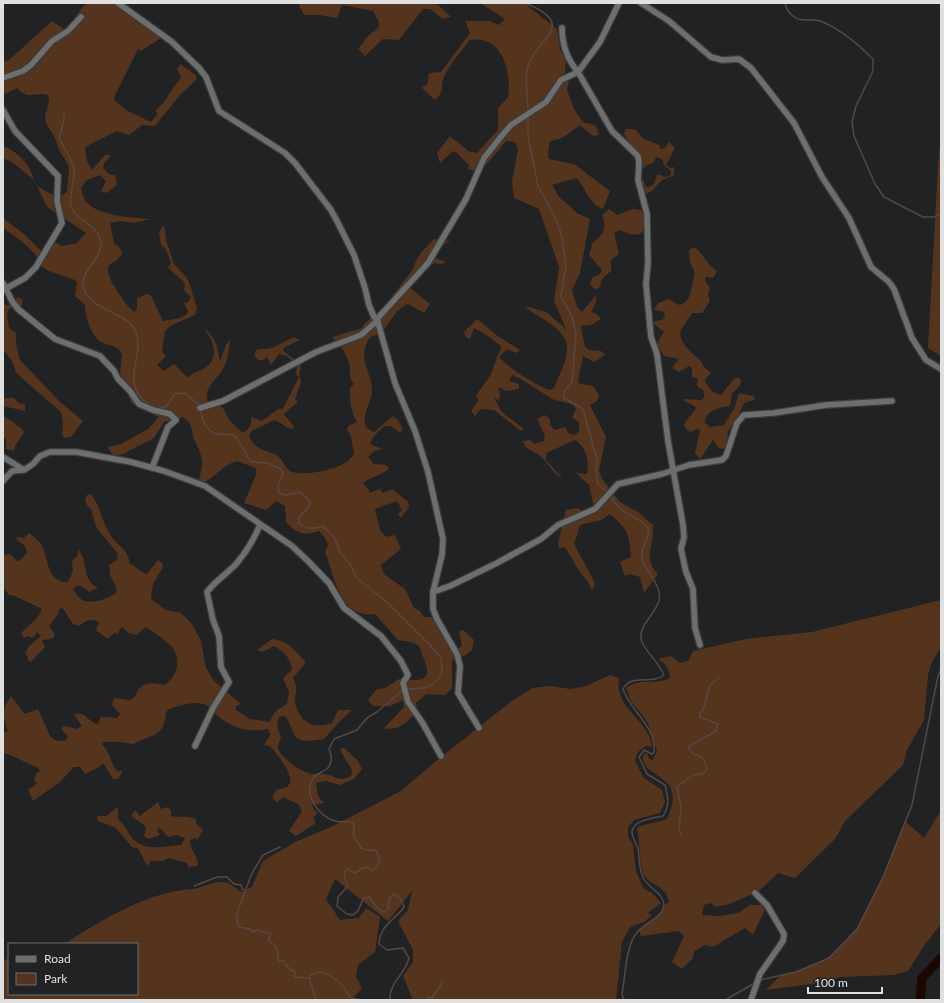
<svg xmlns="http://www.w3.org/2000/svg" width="944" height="1003" viewBox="0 0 944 1003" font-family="Lato,sans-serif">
	<rect width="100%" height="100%" fill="#202224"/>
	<g fill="#55341e" fill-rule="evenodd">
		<path d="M86,3H117L161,38L141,51L138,49L115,95L114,100L126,110L151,122L157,115L156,110L163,103L181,77L177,69L180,64L196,75V80L181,94L155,126L142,125L129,135L117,131L85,147L87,161L92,170L106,154L111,156L104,163L103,168L110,175H115L117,185L107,193L101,191L106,181L100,175L87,180L81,188C82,192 83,197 85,200C94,216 135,218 151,219L133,223L121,221L110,223L114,243L120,248L122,254L117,260L108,266V272L112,283L126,304L134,312L137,309V298L147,294L151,296L163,321L180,318L186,315L188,311L184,303L188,302L191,297L184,290L185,285L183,281L168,268L171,263L166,249L161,245L159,232L164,225L166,240L174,264L187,278L190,285L197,309L195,315L170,326L165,331L162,351L166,356L157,365L164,371L174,364L188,378C193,373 196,372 201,370C222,360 214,340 202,326C216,338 217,344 220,361L226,345L230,339C229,348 228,359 224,367C220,377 200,390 209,402C213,407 219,404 223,408C228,419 233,425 243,433C249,430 252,424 251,417L262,421L278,409H283L299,377L296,374L297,365L287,356L279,354L271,365L267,357L263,360H258L254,355L256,350L272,348L294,337L300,340L283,348L284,352L300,363L301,369L299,373L301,383L295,399L298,402L284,414L295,428L290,429L275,420L251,431L249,437C256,450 266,450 276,455C283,459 285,468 290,471C300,477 334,470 343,464C348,462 351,458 354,454L351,436L347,430L348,426L357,422C350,411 350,400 350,388L354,384C346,372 352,374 349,363C346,352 340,345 332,337L362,328L365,323L384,307L413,269C416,256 425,248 434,239L447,241L452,239L440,247L434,258L446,262L440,265L435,263L426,267L409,287L430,304L424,313L408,304C393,311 392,322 381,332C377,336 371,335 368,340C358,360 370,369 372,388C374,401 353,425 374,432L393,416L398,420L403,429L400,433L391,426H384L374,436L370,444L382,449L374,451L368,457L374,464L386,465L389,468C385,475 371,476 363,483L369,490V493L380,489L383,493L392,489L408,502L409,507L401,518L398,514L402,510L397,501L375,509L380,530L386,537L395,535L401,549L381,565L384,574L405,589L414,608L420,611L424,617H432L454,651L462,646L459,631L463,630L474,640L472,650L464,656L452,660V688L445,695L426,694L416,703L417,710C410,721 397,732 384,728L404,707L403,700L390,706H373L368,700L377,689C386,690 392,683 399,679C419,681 435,683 423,657C421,652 421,646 416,644C411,641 403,641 398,640L375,614C340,620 334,575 325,552L328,545L325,538L319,531C302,536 298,534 286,522L285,506L276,501L266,510L244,503L256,475V468L237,461C222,465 217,476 203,483L199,480C204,460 203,459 195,441C190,430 195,426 183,417L164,422L154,438L121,455H113L107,447L121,444L148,429L159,417L140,409L131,402L120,374L122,355L119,349C113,345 107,345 101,342C91,336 85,316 85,305L75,296L77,283L75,280L49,271L39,265C39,251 14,236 3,228V218L24,234L43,253L44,246L51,240L62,246L77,243L86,233L47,207L37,186L58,198L67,192L69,166L59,150L55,138L46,123L45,116L49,101L48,95C34,91 29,101 17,88L5,94L3,93V62L9,60L52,21L65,30Z"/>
		<path d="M298,3H436L451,17L443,19L430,9H423L399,40L383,39L365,56L358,49L369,35L378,28L379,22L373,11L342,5L337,18L320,15H304Z"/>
		<path d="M480,3H524L557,29L560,49L566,61L565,75H570L567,90L574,109L584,123L592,124L596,126L599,135L593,136L580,125C570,132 563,140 550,141L548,152L549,159L574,164L610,191L603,209C589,205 586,187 576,178L552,185L559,197L577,213L590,219L580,273L572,290L577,307L582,312L596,295V302L591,312L596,314L601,319L591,325L581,326L585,347L589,350L601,351L605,355L594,362L583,356L578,381L580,384L593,386L599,395L598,400L590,405L606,437L599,470L602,479L620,502L638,512L653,525C655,544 642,559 658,574L644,593L640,577L630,574L625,576L620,562L631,557C629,532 628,530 610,514L601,520L580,525L574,544L595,583L592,591C590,583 585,578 580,572C574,564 571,554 564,547L559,548L558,543L566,510L578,508L587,514L594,507L589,485L576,473L587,474C589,461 587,448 575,440L546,453V460L563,479C551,473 549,462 539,455C532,450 525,450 523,441L530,440L534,444L544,441L545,436L537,419L545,415L550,419V425L555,430L565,427L568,433L574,435L579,432V422L572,418L576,409L574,405L552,399L519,378L512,375L509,381L519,384V389L506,391L498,387L500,395L499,400L494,398L502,412L524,429L521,431L494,410L481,409L475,416L471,411L479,400L476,397C479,389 486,383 490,376C495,366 496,356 502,347L488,336L474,328L470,339L466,337L464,332L477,319L499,337L520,350L516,353L507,349L499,357C510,369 534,384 549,390L554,388C567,356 579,342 545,320C538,316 531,312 525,306L546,312L566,329L554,301L559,267L539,209L514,198L512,181L518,150L515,142L506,141L487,164L477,172L468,169L469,165L457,153L453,151L440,163L437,153L450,136L468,151L477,153L498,130V108L508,97C512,71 502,35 470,40C462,50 446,69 443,80C441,89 444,92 435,100L421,87L427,85L429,73L441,72L470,33L465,21H489L499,25L505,19Z"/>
		<path d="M626,129H635L644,139L659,145L661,149L665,148L669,142L675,148L666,165L670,168L674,167V175L662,180L653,190L646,194C637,184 642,169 642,158L626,138L624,132ZM656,157L662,159L664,165L671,171V175L666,177L657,174C655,181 655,187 646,187L640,171L647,165L653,163Z"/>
		<path d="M3,146C17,151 31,165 34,180L12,162L3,158Z"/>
		<path d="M941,148V356L928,348L939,149Z"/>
		<path d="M609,209L617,215L633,209L641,210C647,218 645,224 642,233C634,237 627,233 619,230L614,233L619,254L611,260V271L602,279L600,287L595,290L590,284L592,278L600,274L602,270L589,255L593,242C604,235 607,228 602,215Z"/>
		<path d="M694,247C704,254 706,264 717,271L713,278L706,277L705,281L710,288L708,295L710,301L702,313H692C689,319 684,324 681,330C676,341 694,355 701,361L703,366L711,373L706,378L705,382L713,392L721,395L734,379L738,377L741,380L740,385L732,394L730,406C720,407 705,410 705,423L710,427L724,425L734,409L739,393L753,396L755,399C752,401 749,401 746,402C740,406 741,414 737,419C734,424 730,426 728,432C726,439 730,445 723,449L719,448L713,440L700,459L695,453L700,430L697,429L690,432L687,430L684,425C686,419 693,414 696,408L693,405L684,401V399L702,400L704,397V391L697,386L698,379L692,377V368L689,366L679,372L672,368L679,359L664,356L662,352L657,349L658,341L664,332L654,324L655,321L662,320L665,316L664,312L654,310L658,303L668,299L679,305L683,304L689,298L695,273L690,262L689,250Z"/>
		<path d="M18,297L23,300L21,309L29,313L41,326L10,307L7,314L9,328L16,333V344L20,360L60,402L83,421L71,437L65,438L62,435L63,423L61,412L16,373L12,361L3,349V303L8,306Z"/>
		<path d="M3,398H14L19,403L25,404V411L3,406Z"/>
		<path d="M3,415L21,428L24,432L15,446L14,451L6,449V439L3,437Z"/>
		<path d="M91,494C102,509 103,528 115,541C124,551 127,549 130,564C137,566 140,573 147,574L158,560L162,563L163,567L153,584L151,599L166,610L181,613L192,624L201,641L206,668L214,681L241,704L236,706V710L250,719L270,722C273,712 278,709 287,704L289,692L283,678L292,670C291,658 284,652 274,646L263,652L257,650L272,639C292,642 292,649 306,662L293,678C299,689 295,691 295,703C295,705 297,709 298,711C304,726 318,728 332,723L338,710H352L340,721L324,739C314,740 297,745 293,732C290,725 290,721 284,716L279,717L277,725L281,738C280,741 278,743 278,747C279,757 299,770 308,773C314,775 319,773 324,774C335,775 338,783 351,776L352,770L340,750L343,747L358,761L362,769L354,779L340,785L326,781L316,783L318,796L324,803L311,805L317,813L313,818L316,823L296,836L289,831L302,811L299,805L284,797L277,802L272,798L276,790L287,787L291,782C289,768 279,757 270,746L264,745L270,735L268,729C249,733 232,728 218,716C213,712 210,706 203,704C193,701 179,706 169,709L166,712C164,739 152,733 134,744L120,742H103L102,745C111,752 110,763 117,771H123L118,779H113L103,763L99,767L85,774L80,767H74L60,782L33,801L28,790L37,783L34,780L36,774L40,771L38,768L8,754H3V733L8,731C2,713 1,712 11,696L25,714L38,709L50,736C54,741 60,742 66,740L68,736L62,730V727L66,726L77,729L82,726L74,715C85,709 88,723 98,724L101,717L117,718L120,714L112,705L114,698L130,700L135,697C140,681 150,682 164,685C177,678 182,659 172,647C165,639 154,633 146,627L136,635L129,633L122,627L117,634L114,633L108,639L96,630L99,622L95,620L86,621L79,626L73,624L62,607L59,610L57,616L49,626L54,633V637L51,639L42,640L45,647L31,662L27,659L28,657L25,654L29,646L41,636L37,632L33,638L28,636L24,638L21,633L37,618L42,609L15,596L9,595L3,587V555L10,554L18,562L27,553L25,546L16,539L18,537L24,538L29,533C33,536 38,540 41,544C49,558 46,583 68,582L73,571L72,561L77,556L78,549C89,562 81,579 98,588L89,592L81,586H76L73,589C76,593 79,599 84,601C93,604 111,598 117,592L115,584L110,576L109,565L117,560L118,554L96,527L91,509L87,506L85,501L87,495Z"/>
		<path d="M941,600V647L932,662L928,675L924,720L907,750L903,765L845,821L835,839L795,878L778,873L759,891L730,904L716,907L711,903L704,905L702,915L719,916L738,913L750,905H767L753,935L745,928L713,947L705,945L694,951L693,958L682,969L672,962L684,936L679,931L641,936L639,929L662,912L664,905L669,902C665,883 652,888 644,875C639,867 640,840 637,828C645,823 658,823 667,819C689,770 640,781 643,755L647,753L649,759L653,760L657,751L648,723L631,701L626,688C641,677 654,686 670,678C669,668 666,664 658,659L671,656L680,663L688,661L693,651L746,639L812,632Z"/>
		<path d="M610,675L619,678C619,682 618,687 619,690C623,712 650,724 652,747L646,746L638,752L635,761L644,778L662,790L665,802L660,813L634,820L628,827V837L633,845L636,871L644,889L652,893L661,903L648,913L652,915L644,922L630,927L622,942L616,1000H413L403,976L413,962V950L398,921L408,910L412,891L388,921L335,879L326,899L340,920L359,918L366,908L380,917L375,952L358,965L356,977L362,988L351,1000H3V960L9,959V994H137V944H64C102,920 147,892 192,889C204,888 215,879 228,883C232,885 237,889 241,892L252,887L263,861L297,841L331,827L401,791L436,761L512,701L532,688L549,686L571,689L586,686Z"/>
		<path d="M158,802L161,809L168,807L171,811V816C180,818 188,815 196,819V823L203,830L198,839L195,838L190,840C190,850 198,855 198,866L188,867L187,863L169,858L163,861H151L147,866L138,848L132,847L116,828L98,821L97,816H106L118,807V819C125,825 127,832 133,839C146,852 165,846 181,845L185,838L176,835L168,837L160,828L157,830L160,835L148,839L144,836L146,829L145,826L131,816L135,810L140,816Z"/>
		<path d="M941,810V924L923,947L908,971L894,975L841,977L825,982L766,990L781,975L796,972L829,958L857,929L883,877L905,821L924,838Z"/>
	</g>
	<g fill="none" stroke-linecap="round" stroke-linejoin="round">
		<g stroke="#574744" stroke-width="1.5">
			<path d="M389,3H404"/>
			<path d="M525,3C582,26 533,39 527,70C525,83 528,99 528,113"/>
			<path d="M785,3C786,8 788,12 793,16C801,23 810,18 820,21C839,28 859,45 873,59V71L856,106L852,122L854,136L875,184L884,197L923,217H934L941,214"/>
			<path d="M64,110V120L59,138C64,149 73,159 74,171C75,180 68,200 71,207C77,222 99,224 101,243C102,260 78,271 84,289C91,311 130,313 136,332C144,356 122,381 144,401C151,407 157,409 166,407L175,394L185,393L199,405L204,423L210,431L216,434L234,435C242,443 244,454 252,462L268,463L281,469L283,475L278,484L279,493L285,495L300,492L310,501L309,507L299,517V523C308,530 313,529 323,526L334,537L340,552L350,564L357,578L388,603L431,646L441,658L442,673C433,689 423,689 406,689"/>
			<path d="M528,116V136L538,186L554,215L561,233L566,265L561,296L572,317L576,334L572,382L564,392V398L583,409L597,460L596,471L598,484L608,493"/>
			<path d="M610,496C614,501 617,507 622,510C629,516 642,519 647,527C653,536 639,546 642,559C646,572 663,586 659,601C655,614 639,625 641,639C642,648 659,662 664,675C652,685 631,673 623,689C630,711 657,727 654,752L652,754L644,750L639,757L647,774L665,785C668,797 670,805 663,816C653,818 633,820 632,832C632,838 637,844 638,849C640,860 638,869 644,879C649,888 664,894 664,905C663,918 642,924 635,935C626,948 625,978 622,994L624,1000"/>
			<path d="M681,835L679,828L681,807L677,787L693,775L704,773L707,769L703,758L692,753L688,747L716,731L718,724L700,717V712L703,710L710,685L720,677"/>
			<path d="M280,847L263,855L252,873L236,916L239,927L250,929L253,932L258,930L270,934L269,941C281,949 276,949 279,961L283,960L291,971L293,969L295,972V977L309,978C317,965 334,977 342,985C346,989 347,994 351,998L362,1000"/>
			<path d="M194,886L217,877H227L234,884L241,885L242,889L245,890"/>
			<path d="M309,978L316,1000"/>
			<path d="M760,980L796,972L829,958L857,929L883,877L912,805L938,676L941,669"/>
			<path d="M390,1000C388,984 406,973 409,958L403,948L387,950L379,944C380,925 394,921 404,907C402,900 400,897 393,894L388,902L389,908L384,912L378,909L369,897L363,899L358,911L353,915L347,914L337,906L338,897L348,886C345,880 342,875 347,869L355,873L365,867L372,870L377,867L380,861L376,850C360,852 360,847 353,834L354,829L353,823C346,820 341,823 335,821C318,816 302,793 314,777C318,772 326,772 329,766C333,760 331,755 329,749L334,739L357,730L367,718L377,712L403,690"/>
			<path d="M427,1000L428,997L432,998L443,982"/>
			<path d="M725,1000L755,983"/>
		</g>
		<path stroke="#1d0500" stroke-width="9" d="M920,1000L922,978L941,958"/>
		<g stroke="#3b3d3e" stroke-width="8">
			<g id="minor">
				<path d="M118,3L172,42L199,68L206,77L219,111L285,153L295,163L331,210L338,223L354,255L365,288L369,305L374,317L377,319L395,383L415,431L428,472L443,539L442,555L433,592V609L437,619L457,654L460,666L458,693L479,728"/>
				<path d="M619,3L600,42L578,72L612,131L638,156L639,163L638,180L647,214L648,263L646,284L651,337L657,354L668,441L683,525L684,537L681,549L686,572L693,589L695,628L700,645"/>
				<path d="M641,3L669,21L711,57L722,60L739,59L751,68L794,123L822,177L849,218L871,267L889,282L894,289L912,338L926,360L941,369"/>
				<path d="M3,78L23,71L31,65L52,41L68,31L81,17"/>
				<path d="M3,110L15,131L58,176L57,201L62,223L36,267L25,278L3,290"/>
				<path d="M3,283L12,301L18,309L55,339L100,356L114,371L118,379L130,391L139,404L153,410L170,414L176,420L168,427L152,468"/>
				<path d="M377,319L428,263L466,199L484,158L504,133L511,125L546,102L561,80L578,72C567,59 562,45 562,28"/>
				<path d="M200,408L223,401L316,352L361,335L377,321"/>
				<path d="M3,457L24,470L33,464L40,456L50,452H76L131,462L164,471L205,486L292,546L308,561L329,583L344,608L381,636L401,661L408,675L403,683L408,702L422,722L441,756"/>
				<path d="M3,481L12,471L22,470"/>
				<path d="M433,592L450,586L497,563L541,539L558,525L595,509L618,484L662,474L689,465L722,460L726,456L737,423L744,415L774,413L826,405L892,401"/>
				<path d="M195,746L213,708L229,682L221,667L219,636L213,620L207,592C215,581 228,573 237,563C247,551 254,539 260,525"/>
				<path d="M751,1000L760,974L783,941L784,934L767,905L755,893"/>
			</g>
		</g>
		<use href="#minor" stroke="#6d6f6f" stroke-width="5.5"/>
	</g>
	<rect width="944" height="1003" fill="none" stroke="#dfe1e1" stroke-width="8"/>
	<rect x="8" y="943" width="130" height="52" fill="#202224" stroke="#6c6e70"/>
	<rect x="16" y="956" width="20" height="6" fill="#6d6f6f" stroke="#6c6e70"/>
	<text x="44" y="963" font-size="12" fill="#dfe1e1">Road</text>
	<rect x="16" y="973" width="20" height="12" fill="#55341e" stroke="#6c6e70"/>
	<text x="44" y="983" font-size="12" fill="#dfe1e1">Park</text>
	<path d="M808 987v6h74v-6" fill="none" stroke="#dfe1e1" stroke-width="2"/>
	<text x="814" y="987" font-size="12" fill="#dfe1e1" stroke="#202224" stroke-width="3" paint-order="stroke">100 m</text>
</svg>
